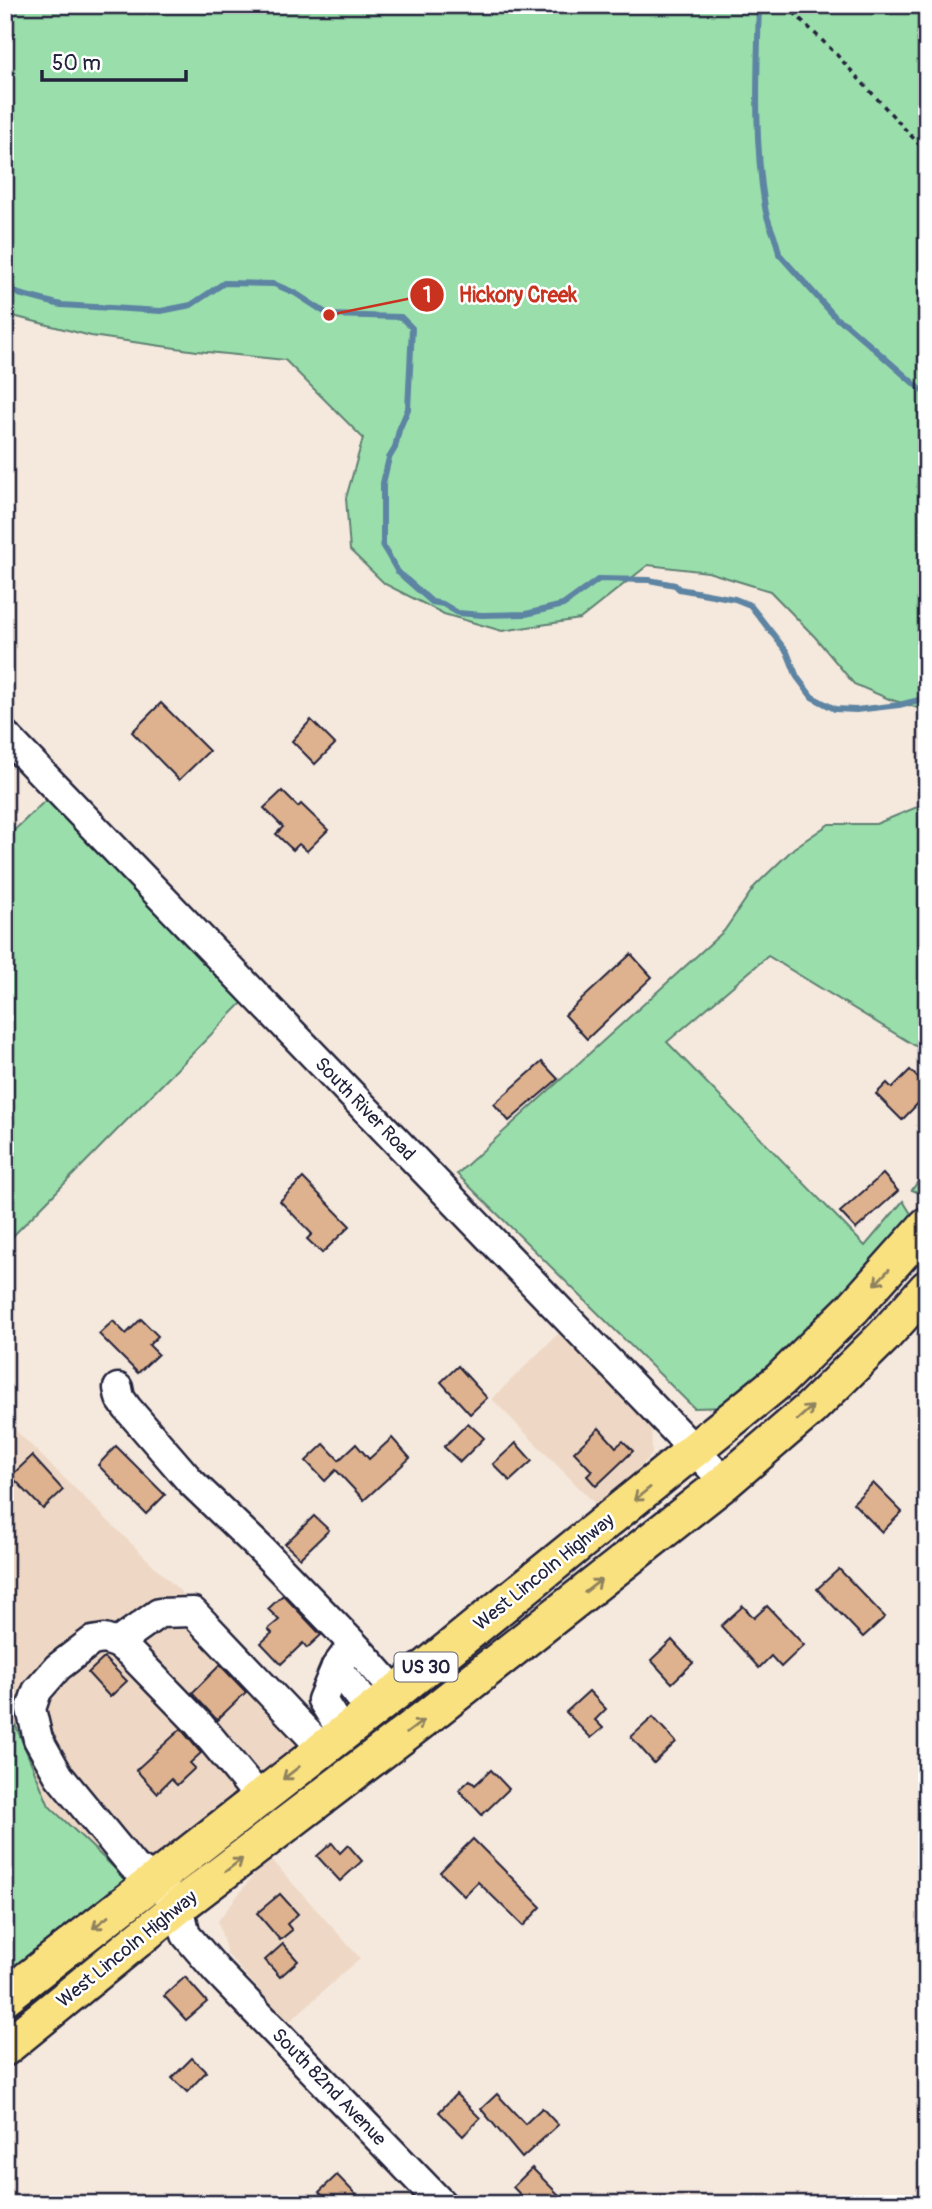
<svg xmlns="http://www.w3.org/2000/svg" width="932" height="2209" viewBox="0 0 932 2209" font-family="Pangolin,sans-serif">
	<rect width="100%" height="100%" fill="#f5e8dd"/>
	<filter id="ink" filterUnits="userSpaceOnUse"><feTurbulence type="fractalNoise" baseFrequency=".0143" numOctaves="2"/><feDisplacementMap in="SourceGraphic" scale="14" xChannelSelector="R" yChannelSelector="G"/><feConvolveMatrix kernelMatrix="1 2 1 2 8 2 1 2 1" color-interpolation-filters="sRGB"/></filter>
	<g filter="url(#ink)">
		<g fill="#eed8c5">
			<path d="M566,1326L651,1417L652,1454L602,1511L492,1399Z"/>
			<path d="M5,1420L324,1732L129,1882L49,1806L13,1719L5,1711Z"/>
			<path d="M268,1856L360,1958L288,2023L227,1954L218,1921Z"/>
		</g>
		<g fill="#9adfab" stroke="#5e8073" stroke-width="2">
			<path d="M5,5H927V711L889,699L854,684L815,637L770,591L708,572L648,565L580,619L502,631L444,614L385,584L350,550L346,498L363,438L285,360L197,351L91,336L17,317L5,310Z"/>
			<path d="M49,797L245,1000L5,1244V839Z"/>
			<path d="M927,803V1053L768,956L667,1042L865,1246L903,1201L913,1217L857,1287L729,1407L694,1408L457,1174L724,931L755,886L794,848L829,824H876Z"/>
			<path d="M927,1169V1196L912,1190Z"/>
			<path d="M5,1711L13,1719L49,1806L129,1882L5,1979Z"/>
		</g>
		<g fill="none" stroke-linecap="round" stroke-linejoin="round">
			<g stroke="#5d84a2" stroke-width="6">
				<path d="M759,5C757,72 754,141 765,207C767,224 777,237 779,254L837,319L846,324L927,395"/>
				<path d="M5,286L19,294L61,305L161,311L191,305L224,283L274,284L295,293L329,315L401,317L412,328L408,409L399,430L395,448L389,458L383,483V546L398,572L432,602L443,604L458,613L482,615L526,614L563,605L599,579L649,580L675,585L679,589L735,599L750,605L787,652L797,677L812,697L835,709L856,710L899,705L927,698"/>
			</g>
		</g>
		<g fill="#deb28e" stroke="#22223b" stroke-width="2">
			<path d="M161,703L209,751L179,780L132,732Z"/>
			<path d="M311,720L335,744L315,764L292,741Z"/>
			<path d="M282,791L298,807L301,804L328,830L307,851L299,844L293,850L276,834L283,827L264,808Z"/>
			<path d="M631,954L652,977L587,1039L565,1015Z"/>
			<path d="M542,1062L558,1079L509,1121L494,1104Z"/>
			<path d="M910,1070L927,1087V1094L902,1120L876,1094L887,1083L892,1088Z"/>
			<path d="M883,1174L898,1191L856,1229L840,1212Z"/>
			<path d="M303,1178L350,1226L322,1253L307,1239L312,1234L280,1201Z"/>
			<path d="M141,1319L158,1336L149,1345L158,1354L138,1373L99,1334L113,1321L126,1334Z"/>
			<path d="M458,1366L487,1398L470,1414L441,1382Z"/>
			<path d="M468,1423L484,1438L460,1462L444,1447Z"/>
			<path d="M599,1428L616,1447L623,1441L633,1451L596,1486L587,1476L592,1471L574,1452Z"/>
			<path d="M392,1438L410,1458L364,1500L336,1470L325,1481L306,1461L324,1444L339,1460L356,1444L369,1459Z"/>
			<path d="M516,1443L532,1461L510,1481L493,1464Z"/>
			<path d="M116,1446L165,1495L146,1514L98,1465Z"/>
			<path d="M32,1456L63,1490L43,1509L11,1476Z"/>
			<path d="M873,1483L902,1512L882,1532L853,1503Z"/>
			<path d="M314,1516L329,1530L300,1558L285,1544Z"/>
			<path d="M839,1569L885,1617L863,1637L817,1589Z"/>
			<path d="M283,1595L321,1635L307,1648L303,1643L281,1664L261,1643L272,1633L268,1629L279,1620L268,1609Z"/>
			<path d="M743,1606L754,1618L767,1606L804,1645L781,1667L771,1656L759,1668L721,1626Z"/>
			<path d="M672,1640L693,1663L672,1683L651,1660Z"/>
			<path d="M104,1658L127,1681L110,1697L88,1673Z"/>
			<path d="M220,1665L246,1692L217,1720L192,1693Z"/>
			<path d="M589,1691L606,1709L595,1720L603,1728L591,1738L566,1712Z"/>
			<path d="M653,1717L676,1742L654,1763L631,1737Z"/>
			<path d="M181,1729L201,1753L190,1763L195,1768L177,1785L171,1779L157,1793L136,1770Z"/>
			<path d="M491,1770L509,1789L482,1815L459,1790L470,1780L475,1785Z"/>
			<path d="M473,1839L541,1907L523,1926L478,1882L464,1896L440,1872Z"/>
			<path d="M332,1843L340,1853L348,1845L362,1861L340,1881L317,1856Z"/>
			<path d="M280,1894L298,1914L287,1924L292,1930L280,1940L257,1913Z"/>
			<path d="M283,1944L298,1961L280,1977L265,1960Z"/>
			<path d="M185,1977L207,2002L186,2020L164,1996Z"/>
			<path d="M192,2058L206,2072L187,2092L172,2078Z"/>
			<path d="M456,2094L480,2118L463,2136L439,2112Z"/>
			<path d="M497,2094L525,2124L542,2108L558,2125L522,2158L481,2109Z"/>
			<path d="M532,2168L568,2204H529L513,2187Z"/>
			<path d="M337,2175L365,2204H330L319,2192Z"/>
		</g>
		<g fill="none" stroke-linecap="round" stroke-linejoin="round">
			<g stroke="#22223b" stroke-width="33">
				<g id="minor">
					<path d="M5,735L725,1482"/>
					<path d="M118,1388L120,1398L127,1408L191,1482L262,1550L358,1649L396,1692"/>
					<path d="M117,1643L159,1613L193,1612L323,1749"/>
					<path d="M336,1667L371,1711"/>
					<path d="M343,1733L322,1700L336,1667L353,1644"/>
					<path d="M260,1798L198,1723L129,1652L117,1643L104,1639L92,1641L58,1667L37,1691L31,1709L38,1739L59,1776L133,1866L155,1880L179,1906L186,1935L217,1971L442,2204"/>
				</g>
			</g>
			<g stroke="#22223b" stroke-width="40">
				<g id="major">
					<path d="M5,1997L396,1692L780,1380L853,1308L927,1225"/>
					<path d="M5,2048L179,1906L428,1716L725,1482L810,1409L884,1336L927,1288"/>
				</g>
			</g>
			<path stroke="#22223b" stroke-width="3.5" stroke-dasharray="5 5" stroke-linecap="butt" d="M786,5L836,54L927,153"/>
			<use href="#minor" stroke="#fff" stroke-width="28"/>
			<use href="#major" stroke="#fae180" stroke-width="35"/>
		</g>
		<defs><path id="oneway-shaft" d="M-6 0H5M1.5-3L5.5 0L1.5 3" fill="none" stroke-width="1.6" stroke-linecap="round" stroke-linejoin="round" transform="scale(1.75)"/></defs>
		<g stroke="#8e825e">
			<use href="#oneway-shaft" transform="translate(882 1277) rotate(133)"/>
			<use href="#oneway-shaft" transform="translate(805 1413) rotate(-42)"/>
			<use href="#oneway-shaft" transform="translate(642 1494) rotate(141)"/>
			<use href="#oneway-shaft" transform="translate(593 1586) rotate(-38)"/>
			<use href="#oneway-shaft" transform="translate(415 1727) rotate(-37)"/>
			<use href="#oneway-shaft" transform="translate(291 1773) rotate(142)"/>
			<use href="#oneway-shaft" transform="translate(234 1865) rotate(-37)"/>
			<use href="#oneway-shaft" transform="translate(101 1922) rotate(142)"/>
		</g>
	</g>
	<g text-anchor="middle" dominant-baseline="central" stroke-width="5" stroke-linejoin="round" paint-order="stroke">
		<rect fill="#fff" stroke="#646476" stroke-width="2" x="394.5" y="1652.5" width="63" height="29" rx="5"/>
		<g font-size="18" font-weight="bold" fill="#22223b">
			<text x="426" y="1667">US 30</text>
		</g>
		<g font-size="19" fill="#22223b" stroke="#fff">
			<text transform="translate(365 1109) rotate(46)">South River Road</text>
			<text transform="translate(544 1572) rotate(-39)">West Lincoln Highway</text>
			<text transform="translate(127 1949) rotate(-39)">West Lincoln Highway</text>
			<text transform="translate(329 2087) rotate(46)">South 82nd Avenue</text>
		</g>
	</g>
	<path fill="none" stroke="#c8321e" stroke-width="2.5" d="M329 315L427 295"/>
	<g fill="#c8321e" stroke="#fff" stroke-width="2.5">
		<circle cx="329" cy="315" r="7"/>
		<circle cx="427" cy="295" r="18"/>
	</g>
	<g font-size="21" text-anchor="middle" font-weight="bold" fill="#fff">
		<text x="427" y="302">1</text>
	</g>
	<g font-size="21" text-anchor="middle" font-weight="bold" fill="#c8321e" stroke="#fff" stroke-width="5" stroke-linejoin="round" paint-order="stroke">
		<text x="518" y="302">Hickory Creek</text>
	</g>
	<rect width="932" height="2209" fill="none" stroke="#fff" stroke-width="28"/>
	<rect x="14" y="14" width="904" height="2181" fill="none" stroke="#22223b" stroke-width="2.5" filter="url(#ink)"/>
	<path d="M42 70v10h144v-10" fill="none" stroke="#22223b" stroke-width="3.5"/>
	<text x="52" y="70" font-size="21" fill="#22223b" stroke="#ffffff" stroke-width="5" paint-order="stroke">50 m</text>
</svg>
